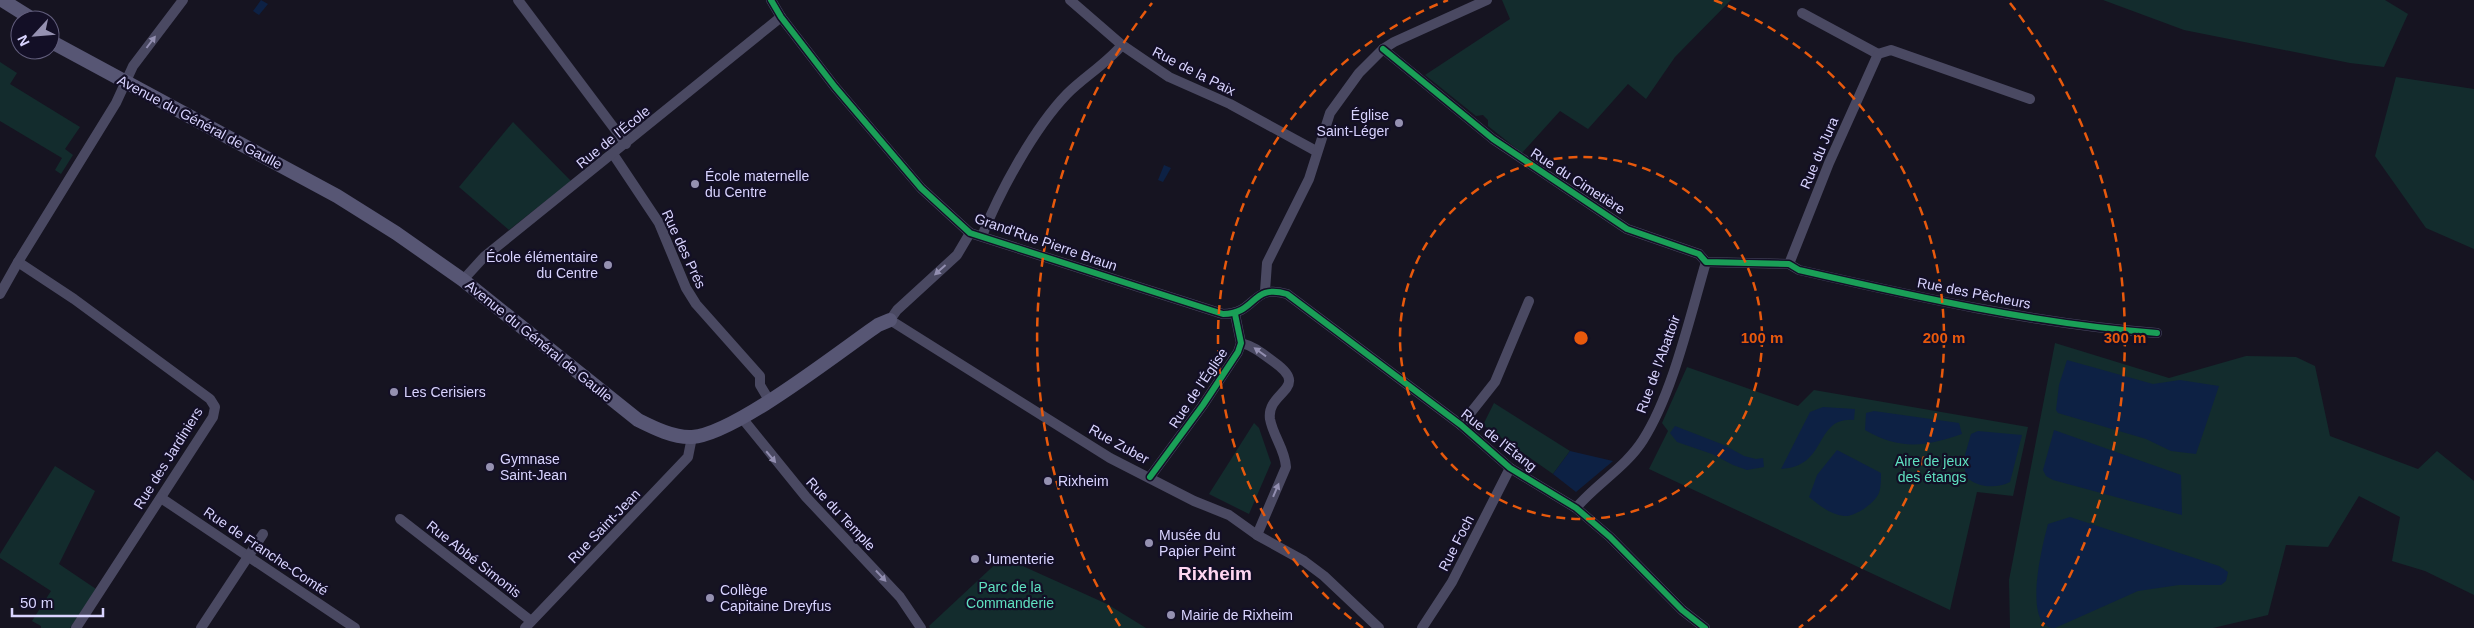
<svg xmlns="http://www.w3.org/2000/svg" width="2474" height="628" viewBox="0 0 2474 628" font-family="Arial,sans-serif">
	<rect width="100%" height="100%" fill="#161421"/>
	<g fill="#132c2d">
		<path d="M1502,0H1731L1675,57L1646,99L1628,84L1588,129L1560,111L1522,153L1488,126V120L1483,115L1476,116L1425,75L1510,19Z"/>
		<path d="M2103,0H2385L2408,14L2384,67L2350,63L2184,30Z"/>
		<path d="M0,62L17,73L10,84L80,127L65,149L73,155L61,174L55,170L62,158L0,121Z"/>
		<path d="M2396,77L2474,89V249L2426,228L2375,156Z"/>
		<path d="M513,122L571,181L509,230L459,187Z"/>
		<path d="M2055,343L2169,378L2246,356L2296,357L2315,366L2330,436L2418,469L2437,451L2474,481V595L2425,571L2392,561L2400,517L2359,496L2328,547L2286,545L2268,615L2213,628H2010L2009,580Z"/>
		<path d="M1687,367L1798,406L1814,390L2028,427L2013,496L1977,492L1950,610L1649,469L1668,431L1662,423Z"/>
		<path d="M1494,403L1570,451L1553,474L1483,425Z"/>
		<path d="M1254,423L1259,428L1271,463L1249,514L1209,494Z"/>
		<path d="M55,466L95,491L59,564L96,589L70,628H41V626L32,621L51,591L0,558V554Z"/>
		<path d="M1003,557L1107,604L1146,628H930L929,626Z"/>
	</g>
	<g fill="#0d2144">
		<path d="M261,0L268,4L259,15L253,11Z"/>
		<path d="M1164,165L1171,168L1163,182L1158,180Z"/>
		<path d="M2067,360L2153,384L2180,380L2219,386L2196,454L2171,451L2146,439L2058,413L2056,410L2059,385Z"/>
		<path d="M1823,407L1855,409L1854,420C1813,417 1829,467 1781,469L1810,412Z"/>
		<path d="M1874,411L1959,423L1962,434C1925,447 1899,450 1865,430L1866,413Z"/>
		<path d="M1675,426L1724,445L1744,456L1756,459L1763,458L1764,467L1747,470L1733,465L1712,454L1677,442L1670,433Z"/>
		<path d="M2054,430L2181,475L2182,515L2053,480L2046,476L2043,470Z"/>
		<path d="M1978,431L2022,435L2010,482C1996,489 1977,488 1965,476V455L1971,434Z"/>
		<path d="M1837,450L1881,473C1881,479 1881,487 1879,493C1875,503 1855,517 1844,516C1831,515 1819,505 1809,497L1817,475Z"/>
		<path d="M1570,451L1613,461L1576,492L1553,474Z"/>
		<path d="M2070,517L2219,566L2228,572L2226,581L2221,585H2179L2138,591L2055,628C2021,628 2043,543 2048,524Z"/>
	</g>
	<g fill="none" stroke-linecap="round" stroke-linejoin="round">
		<g stroke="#4a4962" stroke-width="10">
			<path d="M518,0L626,144"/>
			<path d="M771,0L781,17L835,87L921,188L970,233L1223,314C1257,314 1251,283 1287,294L1461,425L1510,468L1576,508L1610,537L1682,610L1705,628"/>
			<path d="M1070,0L1122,45L1169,77L1230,104L1316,151"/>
			<path d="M1802,13L1878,54"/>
			<path d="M1383,49L1493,139L1627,229L1699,254L1706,262L1789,264L1799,270C1917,297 2037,324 2157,333"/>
			<path d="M613,154L659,223L686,288L696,304L760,376V385L769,400"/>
			<path d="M970,233L957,255L897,310L890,320L1110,458L1194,501L1229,515L1257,535L1304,561L1324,576L1379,628"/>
			<path d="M982,236C999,193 1034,128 1067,94C1084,77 1106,64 1122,45"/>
			<path d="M18,262L74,299L210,399L215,407L213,417L76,628"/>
			<path d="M1789,264L1829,163L1878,54L1891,50L2030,99"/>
			<path d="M463,280L484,257L781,17"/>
			<path d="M1265,291L1267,263L1309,179L1330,113L1359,73L1383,49L1394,42L1487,0"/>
			<path d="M0,294L18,262L116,103L133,66L183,0"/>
			<path d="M1241,343C1254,346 1263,354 1274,362C1312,389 1266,391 1270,419C1273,436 1285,449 1286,467L1257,535"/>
			<path d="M742,418L806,497L900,597L921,628"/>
			<path d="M1461,425L1495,382L1529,301"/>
			<path d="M1150,477L1203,405L1238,352L1241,343L1235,314"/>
			<path d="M161,498L355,628"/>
			<path d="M1576,508C1596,484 1626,467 1643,440C1673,393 1690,316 1706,262"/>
			<path d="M400,519L531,621"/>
			<path d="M201,628L263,534"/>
			<path d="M525,628L688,457L692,437"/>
			<path d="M1422,628L1452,582L1510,468"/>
		</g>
		<g stroke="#575674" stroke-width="14">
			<path d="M2,0L34,20"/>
			<path d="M50,41L337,196L396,233L463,280L638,420C654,428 674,438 692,437C734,435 840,351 878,325L890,320"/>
		</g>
		<g stroke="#130f26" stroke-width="9">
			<g id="cycleway">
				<path d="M771,0L781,17L835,87L921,188L970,233L1223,314C1257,314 1251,283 1287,294L1461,425L1510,468L1576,508L1610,537L1682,610L1705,628"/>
				<path d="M1383,49L1493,139L1627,229L1699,254L1706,262L1789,264L1799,270C1917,297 2037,324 2157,333"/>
				<path d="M1150,477L1203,405L1238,352L1241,343L1235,314"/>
			</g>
		</g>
		<use href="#cycleway" stroke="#1a9f57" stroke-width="6"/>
	</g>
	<defs><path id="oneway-solid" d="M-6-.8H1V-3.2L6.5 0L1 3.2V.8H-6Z" transform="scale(1.25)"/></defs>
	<g fill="#928eb0">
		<use href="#oneway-solid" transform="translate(151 42) rotate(-53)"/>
		<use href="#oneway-solid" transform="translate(940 270) rotate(138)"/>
		<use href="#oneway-solid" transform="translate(1260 352) rotate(-144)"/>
		<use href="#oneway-solid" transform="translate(771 457) rotate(50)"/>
		<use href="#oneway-solid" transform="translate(1276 490) rotate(-67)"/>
		<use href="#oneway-solid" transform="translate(881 576) rotate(47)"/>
	</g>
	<g fill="none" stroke="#e8590c" stroke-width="2.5" stroke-dasharray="9 6">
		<circle cx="1581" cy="338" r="181"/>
		<path d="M1363 628A363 363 0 0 1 1448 0M1714 0A363 363 0 0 1 1799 628"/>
		<path d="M1120 626A544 544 0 0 1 1152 3M2010 3A544 544 0 0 1 2042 626"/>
	</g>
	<g fill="#9591b1" stroke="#130f26" stroke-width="2">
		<circle cx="1399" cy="123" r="5"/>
		<circle cx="695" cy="184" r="5"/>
		<circle cx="608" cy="265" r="5"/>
		<circle cx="394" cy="392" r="5"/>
		<circle cx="490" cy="467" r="5"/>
		<circle cx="1048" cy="481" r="5"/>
		<circle cx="1149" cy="543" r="5"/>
		<circle cx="975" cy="559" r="5"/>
		<circle cx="710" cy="598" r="5"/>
		<circle cx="1171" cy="615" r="5"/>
	</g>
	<g text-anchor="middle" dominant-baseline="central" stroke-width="4.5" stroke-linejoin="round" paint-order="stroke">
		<g font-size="14" fill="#d9d4ff" stroke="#130f26">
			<text transform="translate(1194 71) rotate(27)">Rue de la Paix</text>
			<text transform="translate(200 122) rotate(28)">Avenue du Général de Gaulle</text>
			<text transform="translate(613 137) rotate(-39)">Rue de l'École</text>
			<text transform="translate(1819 153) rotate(-67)">Rue du Jura</text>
			<text transform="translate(1578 181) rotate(33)">Rue du Cimetière</text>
			<text transform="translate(1046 242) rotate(19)">Grand'Rue Pierre Braun</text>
			<text transform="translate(684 249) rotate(65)">Rue des Prés</text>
			<text transform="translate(1974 293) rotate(11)">Rue des Pêcheurs</text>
			<text transform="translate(539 341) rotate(39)">Avenue du Général de Gaulle</text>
			<text transform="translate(1658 364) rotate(-70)">Rue de l'Abattoir</text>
			<text transform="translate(1198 388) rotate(-56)">Rue de l'Église</text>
			<text transform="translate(1499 440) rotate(38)">Rue de l'Étang</text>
			<text transform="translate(1119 444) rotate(29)">Rue Zuber</text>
			<text transform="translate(168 458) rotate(-58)">Rue des Jardiniers</text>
			<text transform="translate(841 514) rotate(47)">Rue du Temple</text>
			<text transform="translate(604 526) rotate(-46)">Rue Saint-Jean</text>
			<text transform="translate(1456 543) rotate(-63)">Rue Foch</text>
			<text transform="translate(266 551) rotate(34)">Rue de Franche-Comté</text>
			<text transform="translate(474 559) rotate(38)">Rue Abbé Simonis</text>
		</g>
		<g font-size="14" fill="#d9d4ff" stroke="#130f26" text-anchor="start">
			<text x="1389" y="115" text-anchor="end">Église<tspan x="1389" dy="16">Saint-Léger</tspan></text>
			<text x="705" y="176">École maternelle<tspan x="705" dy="16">du Centre</tspan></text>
			<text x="598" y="257" text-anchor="end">École élémentaire<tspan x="598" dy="16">du Centre</tspan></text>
			<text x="404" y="392">Les Cerisiers</text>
			<text x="500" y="459">Gymnase<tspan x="500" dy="16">Saint-Jean</tspan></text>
			<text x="1058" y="481">Rixheim</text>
			<text x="1159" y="535">Musée du<tspan x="1159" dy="16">Papier Peint</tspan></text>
			<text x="985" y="559">Jumenterie</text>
			<text x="720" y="590">Collège<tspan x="720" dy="16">Capitaine Dreyfus</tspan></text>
			<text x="1181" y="615">Mairie de Rixheim</text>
		</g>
		<g font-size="14" fill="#5fe0c0" stroke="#130f26">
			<text x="1932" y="461">Aire de jeux<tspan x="1932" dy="16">des étangs</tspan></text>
			<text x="1010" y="587">Parc de la<tspan x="1010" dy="16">Commanderie</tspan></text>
		</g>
		<g font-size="19" font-weight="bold" fill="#ffd6f0" stroke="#130f26">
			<text x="1215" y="573">Rixheim</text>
		</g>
	</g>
	<circle cx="1581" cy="338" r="8" fill="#e8590c" stroke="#130f26" stroke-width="2.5"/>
	<g font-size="15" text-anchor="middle" font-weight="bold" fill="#e8590c" stroke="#130f26" stroke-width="4.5" stroke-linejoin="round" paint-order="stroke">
		<text x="1762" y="343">100 m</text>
		<text x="1944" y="343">200 m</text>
		<text x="2125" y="343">300 m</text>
	</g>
	<g transform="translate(35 35) rotate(244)"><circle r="24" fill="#130f26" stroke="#625e7d"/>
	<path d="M0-4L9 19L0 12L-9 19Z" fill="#9591b1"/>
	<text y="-8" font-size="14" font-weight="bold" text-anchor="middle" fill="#d9d4ff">N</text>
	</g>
	<path d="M12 608v8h91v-8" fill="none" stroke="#d9d4ff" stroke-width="2.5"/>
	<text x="20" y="608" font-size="15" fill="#d9d4ff" stroke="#130f26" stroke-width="4" paint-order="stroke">50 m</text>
</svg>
